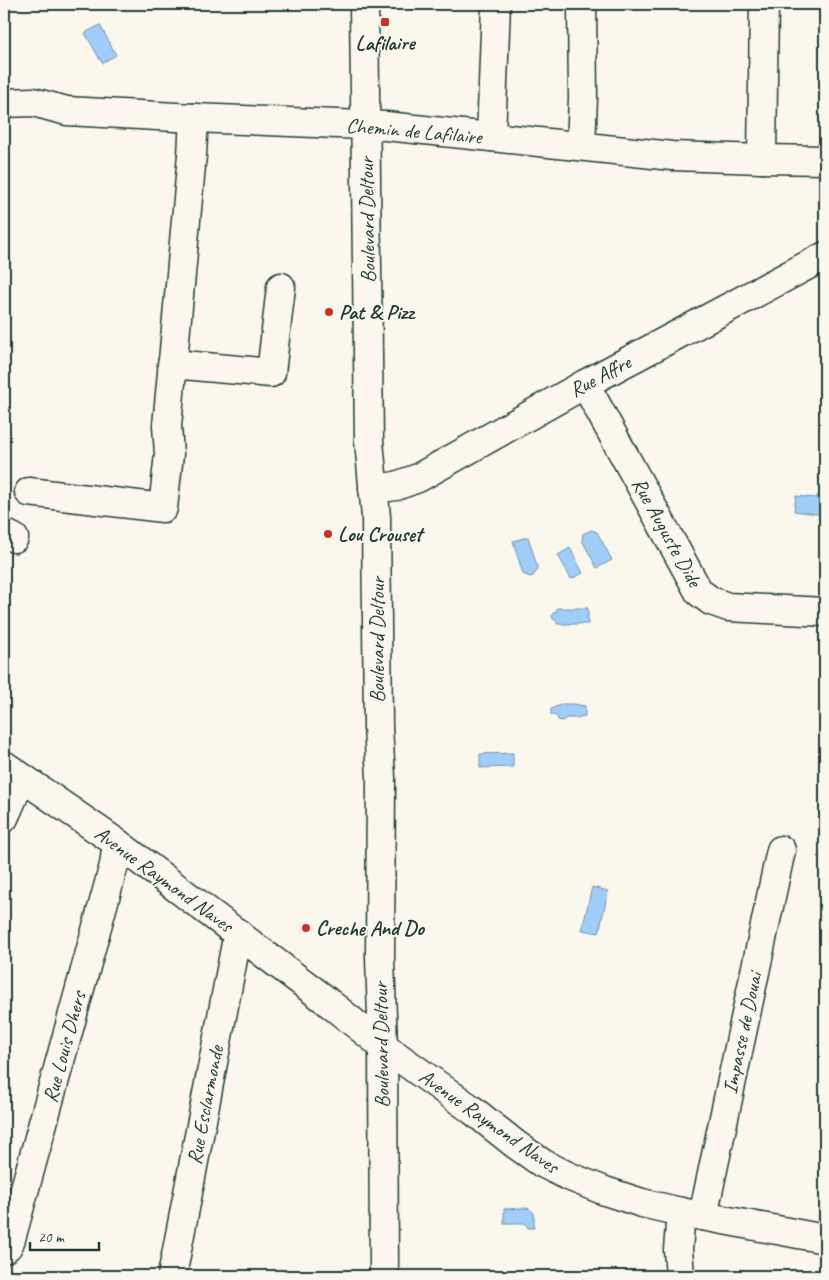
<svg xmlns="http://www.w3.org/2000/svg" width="829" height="1280" viewBox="0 0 829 1280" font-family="Caveat,sans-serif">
	<rect width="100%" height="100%" fill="#fbf7ec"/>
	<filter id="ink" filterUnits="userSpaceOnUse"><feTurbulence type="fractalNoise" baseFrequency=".02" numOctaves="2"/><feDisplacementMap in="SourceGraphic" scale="10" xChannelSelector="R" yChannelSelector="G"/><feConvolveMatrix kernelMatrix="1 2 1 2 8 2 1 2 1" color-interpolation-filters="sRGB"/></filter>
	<g filter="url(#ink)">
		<g fill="#a0cefb" stroke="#6c94ab">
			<path d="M100,25L116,55L102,63L85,33Z"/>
			<path d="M821,493L825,496V515L794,511L796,496L816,498L818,495Z"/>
			<path d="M591,530L597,532L612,560L597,568L582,540L583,534Z"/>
			<path d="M528,537L538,569L533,576L530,577L523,574L513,541Z"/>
			<path d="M570,548L583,573L571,579L558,555Z"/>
			<path d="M557,608H588V624H557V621L553,619L552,616L554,612L557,611Z"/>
			<path d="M562,704H574L585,706V716L575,718H567L562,721L558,720L557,716L551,715V709Z"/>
			<path d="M513,753V767L480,768V754Z"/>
			<path d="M592,887L608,891L599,933L582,930Z"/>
			<path d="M528,1208L534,1213V1228H528L525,1223H504V1209Z"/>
		</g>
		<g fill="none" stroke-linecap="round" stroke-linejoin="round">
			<g stroke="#1f3d34" stroke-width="31">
				<g id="minor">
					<path d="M364,4L369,441L376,517L378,727L381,777L380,958L383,1046L384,1276"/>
					<path d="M4,103L33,102L67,111L194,118L386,126L672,156L762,159L825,160"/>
					<path d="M491,137L496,4"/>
					<path d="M581,146L583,98L582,4"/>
					<path d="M762,159L764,4"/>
					<path d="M172,364L271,373L281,287"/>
					<path d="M585,384L699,592L711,601L728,607L825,612"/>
					<path d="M373,489L396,486L418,478L585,384L825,256"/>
					<path d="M29,492L163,508L169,454L167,426L192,155L194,118"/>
					<path d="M4,533L14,538"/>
					<path d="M4,765L117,843L323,998L383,1046L471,1109L515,1144L542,1163L568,1176L605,1191L642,1203L681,1212L825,1239"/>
					<path d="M4,818L15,793L24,779"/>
					<path d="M703,1216L781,850"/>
					<path d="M4,1249L8,1246L11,1239L114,865L117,843"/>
					<path d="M172,1276L238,933"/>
					<path d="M680,1276L678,1250L681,1212"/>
				</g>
			</g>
			<use href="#minor" stroke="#fbf7ec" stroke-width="28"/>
		</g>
	</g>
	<g fill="#c8321e" stroke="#fbf7ec" stroke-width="2">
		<rect x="380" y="17" width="10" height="10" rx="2.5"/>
		<circle cx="329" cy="312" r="5"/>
		<circle cx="328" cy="534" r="5"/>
		<circle cx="306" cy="928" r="5"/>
	</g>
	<g text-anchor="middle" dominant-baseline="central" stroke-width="4" stroke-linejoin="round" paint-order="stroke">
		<g font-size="21" font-weight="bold" fill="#1f3d34" stroke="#fbf7ec" text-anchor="start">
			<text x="385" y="43" text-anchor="middle">Lafilaire</text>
			<text x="339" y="312">Pat &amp; Pizz</text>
			<text x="338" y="534">Lou Crouset</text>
			<text x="316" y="928">Creche And Do</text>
		</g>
		<g font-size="21" fill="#1f3d34" stroke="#fbf7ec">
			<text transform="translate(414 131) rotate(5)">Chemin de Lafilaire</text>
			<text transform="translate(367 220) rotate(-91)">Boulevard Deltour</text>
			<text transform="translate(600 376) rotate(-28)">Rue Affre</text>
			<text transform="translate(667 532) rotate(61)">Rue Auguste Dide</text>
			<text transform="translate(377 640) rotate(-90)">Boulevard Deltour</text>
			<text transform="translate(164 879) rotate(36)">Avenue Raymond Naves</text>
			<text transform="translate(742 1033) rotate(-78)">Impasse de Douai</text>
			<text transform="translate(381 1045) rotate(-91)">Boulevard Deltour</text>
			<text transform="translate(64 1047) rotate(-75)">Rue Louis Dhers</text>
			<text transform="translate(205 1105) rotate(-79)">Rue Esclarmonde</text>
			<text transform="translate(489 1121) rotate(35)">Avenue Raymond Naves</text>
		</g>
	</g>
	<rect width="829" height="1280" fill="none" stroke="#fbf7ec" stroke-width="20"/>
	<rect x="10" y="10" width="809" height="1260" fill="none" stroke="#1f3d34" stroke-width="2" filter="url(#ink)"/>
	<path d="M30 1242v8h69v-8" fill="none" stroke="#1f3d34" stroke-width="2.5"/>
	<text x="38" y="1242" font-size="15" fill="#1f3d34" stroke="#fbf7ec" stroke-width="4" paint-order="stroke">20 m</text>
</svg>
